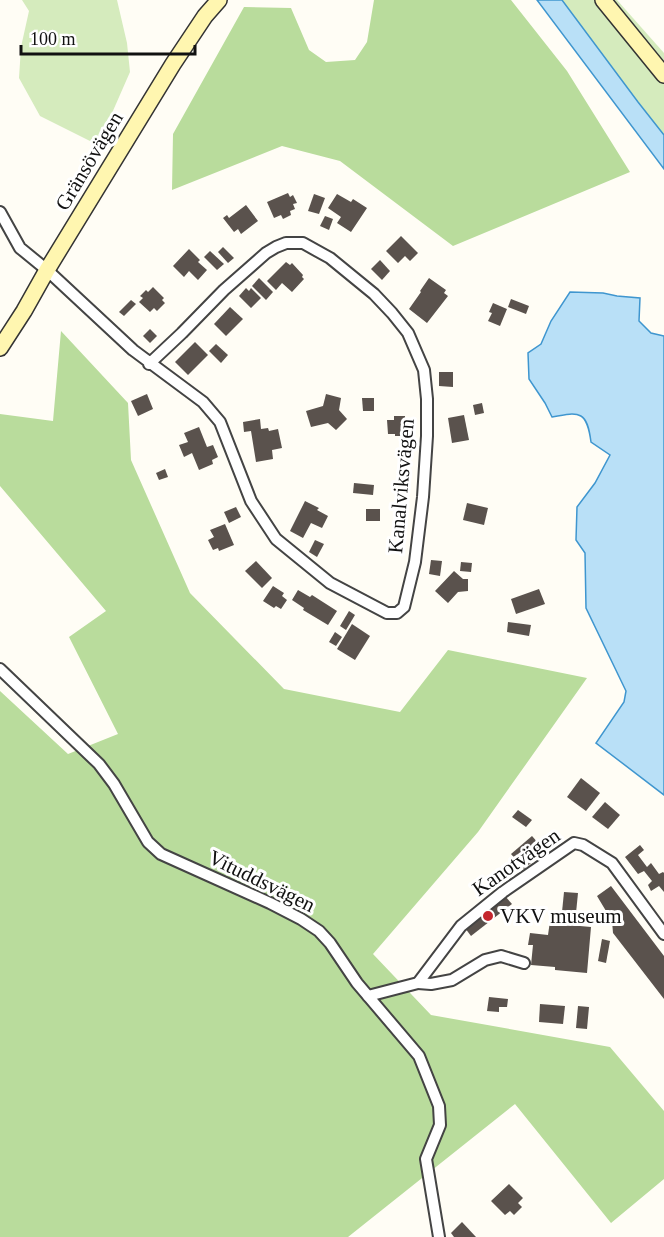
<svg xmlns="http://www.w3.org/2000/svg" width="664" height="1237" viewBox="0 0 664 1237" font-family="Georgia,serif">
	<rect width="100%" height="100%" fill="#fffdf5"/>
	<g fill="#d5ebbd">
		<path d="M22,0H117L127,43L130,72L98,145L40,116L19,78L21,47L29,11Z"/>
		<path d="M562,0H617L664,53V135L638,102Z"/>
	</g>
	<g fill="#b9dc9c">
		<path d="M374,0H511L567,71L630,172L453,246L340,161L282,146L172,190L173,134L244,7L291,8L309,50L326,62L355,60L367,42Z"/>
		<path d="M61,331L128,403L131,460L190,593L284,689L400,712L448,650L587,678L478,832L373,954L431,1015L610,1047L664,1111V1179L611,1223L515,1104L348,1237H0V691L68,754L118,734L69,637L106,611L0,486V414L53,421Z"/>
	</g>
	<g fill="#b9e0f7" stroke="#3f96cf" stroke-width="1.5">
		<path d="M537,0H562L638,102L664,135V169Z"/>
		<path d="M570,292L603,293L617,296L640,298L639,321L651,333L664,336V795L596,743L624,702L626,691L586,608L585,553L576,540L577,507L595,483L610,455L591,442C587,412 581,411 552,417L545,403L529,379L528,353L541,344L551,321Z"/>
	</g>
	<g fill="#5a524d">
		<path d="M288,193L290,197L293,195L297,203L293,204L295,209L290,211L291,215L283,219L281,215L274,218L267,202Z"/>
		<path d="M314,194L325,198L319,214L308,211Z"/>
		<path d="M337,194L351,202L353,199L367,208L351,232L337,223L341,217L328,208Z"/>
		<path d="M246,205L258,221L241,234L238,229L234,232L223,218L227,215L229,218Z"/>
		<path d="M325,216L333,219L329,230L320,226Z"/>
		<path d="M401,236L418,253L410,261L405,256L398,263L386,251Z"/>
		<path d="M223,247L234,258L228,263L218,252Z"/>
		<path d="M189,249L200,260L198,262L207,270L198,280L189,271L184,277L173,266Z"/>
		<path d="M210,251L224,264L217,270L204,257Z"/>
		<path d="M380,260L390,271L382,280L371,269Z"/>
		<path d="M286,262L290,265L292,263L303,275L302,277L304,279L292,292L282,283L276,290L267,281Z"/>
		<path d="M259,278L273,292L266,300L252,286Z"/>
		<path d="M429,278L446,290L444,293L448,296L427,323L409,309L421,292L420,291Z"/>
		<path d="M153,287L164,298L162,300L165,303L157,311L154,308L150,312L139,302L143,298L140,296L146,290L148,292Z"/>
		<path d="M246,288L249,291L251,288L261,298L251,308L239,296Z"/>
		<path d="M511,299L529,306L526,314L508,307Z"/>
		<path d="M131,300L136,304L124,316L119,312Z"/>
		<path d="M493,303L507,309L500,326L488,321L492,313L489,312Z"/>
		<path d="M230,307L243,319L226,336L214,324Z"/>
		<path d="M150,329L157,336L150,343L143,336Z"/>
		<path d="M195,342L208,355L188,375L175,362Z"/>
		<path d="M216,344L228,355L221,363L209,351Z"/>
		<path d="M439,372H453V387L439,386Z"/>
		<path d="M147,394L153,409L138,416L131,401Z"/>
		<path d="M326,394L341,398L339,410L347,419L336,430L328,423L311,427L306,411L323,406Z"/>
		<path d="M362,398H374V411H363Z"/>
		<path d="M482,403L484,413L475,415L473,405Z"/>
		<path d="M464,415L469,440L452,443L448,418Z"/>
		<path d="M394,416H405L406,436H395V434H388L387,420H394Z"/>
		<path d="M260,419L261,429L268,428L269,431L278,429L282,448L272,450L273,459L256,462L251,431L244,432L243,422Z"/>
		<path d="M199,427L207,447L213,445L218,457L212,460L213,464L199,470L192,453L184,457L179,445L188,442L184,433Z"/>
		<path d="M165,469L168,477L159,480L156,473Z"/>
		<path d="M354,483L374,485L373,495L353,493Z"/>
		<path d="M305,501L319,508L317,510L328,516L322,528L311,523L303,538L290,531Z"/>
		<path d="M467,503L488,508L484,525L463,520Z"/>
		<path d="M236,507L241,517L229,523L224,512Z"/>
		<rect x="366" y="509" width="14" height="12"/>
		<path d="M225,524L234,545L219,551L218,548L213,550L208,540L214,537L210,530Z"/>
		<path d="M315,540L324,544L317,557L309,552Z"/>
		<path d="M431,560L442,561L440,576L429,574Z"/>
		<path d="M256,561L272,578L262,588L245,571Z"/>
		<path d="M461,562L472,563L471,572L460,571Z"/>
		<path d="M454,571L463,579H468V591L458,592L448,603L435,591Z"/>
		<path d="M273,586L284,593L282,596L287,600L281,609L276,606L274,608L263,601Z"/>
		<path d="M539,589L545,604L516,614L511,599Z"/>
		<path d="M298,590L310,597L312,595L337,611L328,625L303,610L304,608L292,600Z"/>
		<path d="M349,611L355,615L346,630L340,626Z"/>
		<path d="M508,622L531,625L529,636L507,632Z"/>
		<path d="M352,624L370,636L355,660L337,649Z"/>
		<path d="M335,632L342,637L336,646L329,642Z"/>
		<path d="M581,778L600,793L586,811L567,797Z"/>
		<path d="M605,802L620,815L608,829L592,817Z"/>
		<path d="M518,810L532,820L526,827L512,817Z"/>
		<path d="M532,836L545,851L524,869L511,854Z"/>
		<path d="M640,845L644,850L638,855L647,867L651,863L659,874L663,872L664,873V892L659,886L651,891L648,885L652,881L644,871L638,874L625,857Z"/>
		<path d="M611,886L664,956V999L613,933L612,921L597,896Z"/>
		<path d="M564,892L578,893L576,913L562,912Z"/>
		<path d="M505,896L512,904L471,936L465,928Z"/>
		<path d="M550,921L569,923V925L591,927L587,973L555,970V967L531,965L533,945H528L530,933L548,935Z"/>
		<path d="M602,939L610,941L606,963L598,961Z"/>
		<path d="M489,997L508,999L507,1007H499V1012L487,1011Z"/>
		<path d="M540,1004L565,1006L563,1024L539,1022Z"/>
		<path d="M578,1006L589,1007L587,1029L576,1028Z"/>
		<path d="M509,1184L523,1198L518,1203L522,1207L514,1215L510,1211L505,1215L491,1201Z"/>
		<path d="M462,1222L476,1237H454L451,1233Z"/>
	</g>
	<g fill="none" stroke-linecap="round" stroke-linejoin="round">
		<g stroke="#444" stroke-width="14">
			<g id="street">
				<path d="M0,212L20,248L47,270L133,350L203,402L220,422L251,501L276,539L330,583L387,613H397L404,607L415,562L423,497L427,436V399L424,370L408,333L392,313L374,294L330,258L303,243H286L276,247L266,253L224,290L182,333L149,364"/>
				<path d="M0,669L99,764L114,784L148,842L161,854L270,903L301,919L319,931L330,943L357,983L419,1056L439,1106L440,1125L426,1159L439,1237"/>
				<path d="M418,983L431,984L452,980L485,960L501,956L524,963"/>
				<path d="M368,996L418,983L461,926L503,892L574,843L583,845L612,863L664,934"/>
			</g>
		</g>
		<g stroke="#333" stroke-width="18">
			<g id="secondary">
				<path d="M603,0L664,75"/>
				<path d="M0,348L24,311L47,270L173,64L205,16L219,0"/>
			</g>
		</g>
		<use href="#street" stroke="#fff" stroke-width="10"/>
		<use href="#secondary" stroke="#fff6b0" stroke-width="15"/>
	</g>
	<circle fill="#c4262e" stroke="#fff" stroke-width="2" cx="488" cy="916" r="6"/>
	<g text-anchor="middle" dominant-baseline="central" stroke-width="6" stroke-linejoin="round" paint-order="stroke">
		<g font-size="21" fill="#111" stroke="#fff">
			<text transform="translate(89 161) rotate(-59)">Gränsövägen</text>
			<text transform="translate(401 486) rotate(-85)">Kanalviksvägen</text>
			<text transform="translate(516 862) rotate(-35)">Kanotvägen</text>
			<text transform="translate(262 881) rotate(26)">Vituddsvägen</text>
		</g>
		<g font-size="21" fill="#111" stroke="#fff" text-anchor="start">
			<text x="500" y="916">VKV museum</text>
		</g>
	</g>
	<path d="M21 45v9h174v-9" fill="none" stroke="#111111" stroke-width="3"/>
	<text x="30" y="45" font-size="18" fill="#111111" stroke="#ffffff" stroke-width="4.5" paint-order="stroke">100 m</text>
</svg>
